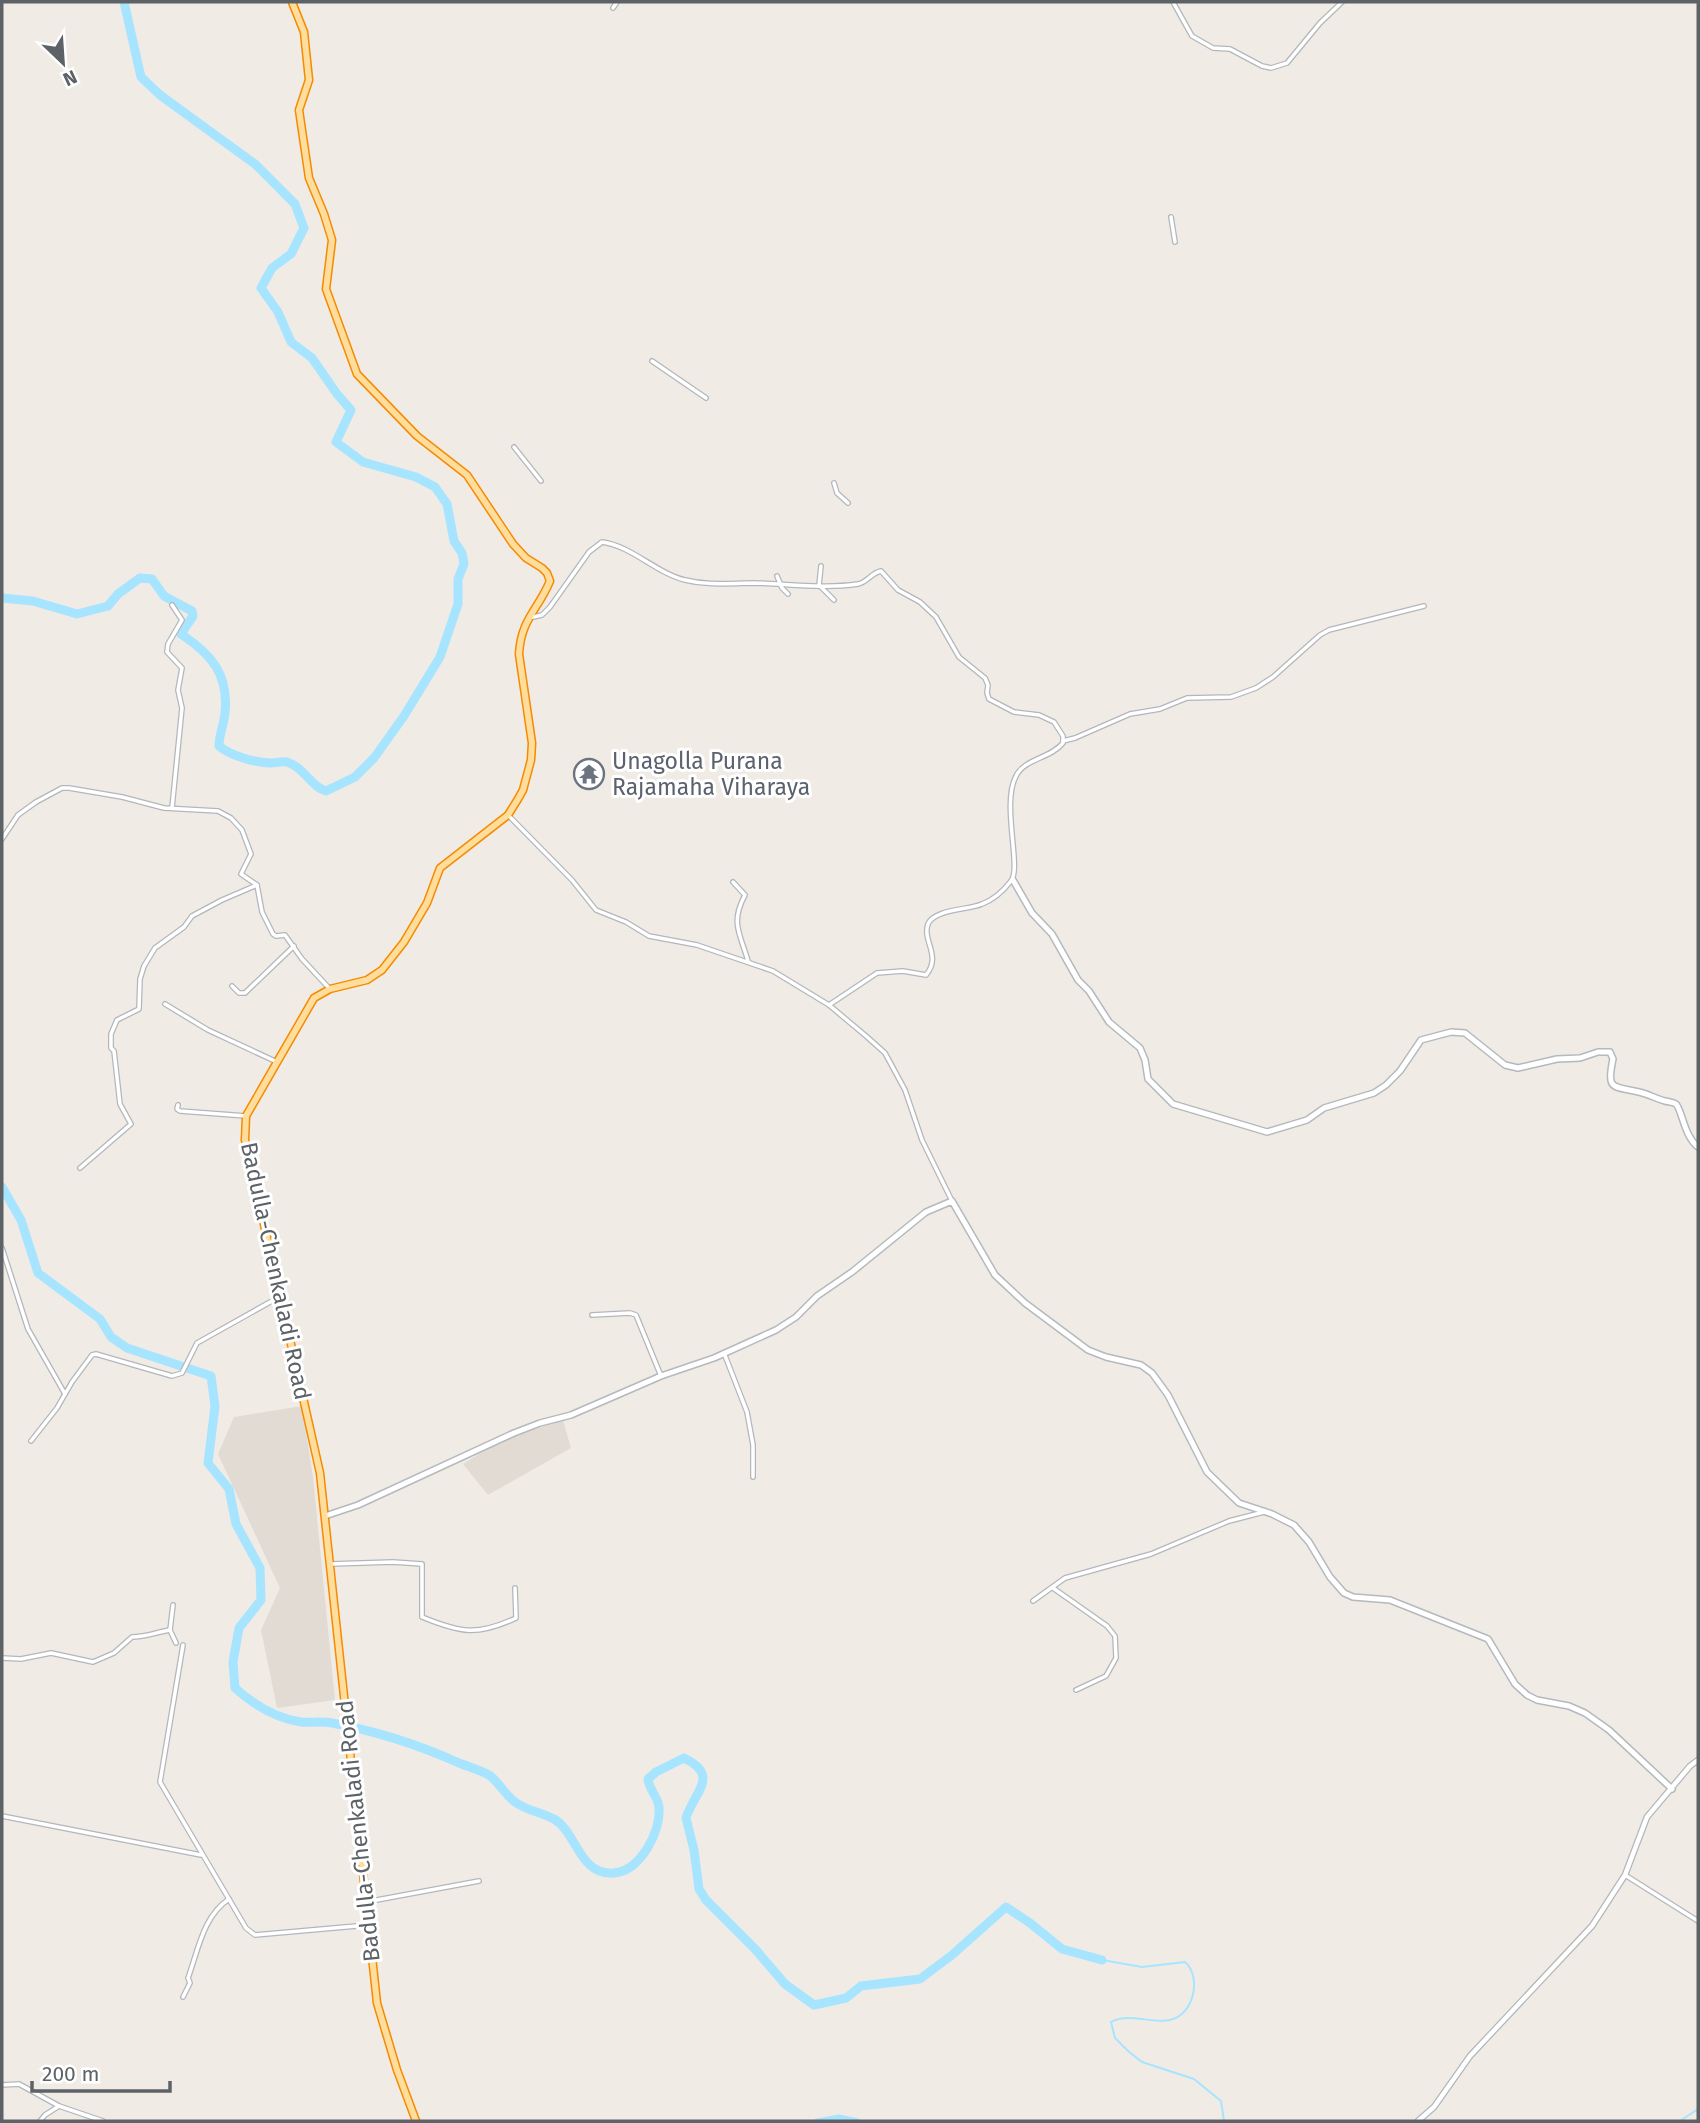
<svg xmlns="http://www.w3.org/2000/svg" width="1700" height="2123" viewBox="0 0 1700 2123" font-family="'Fira Sans',sans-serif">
	<rect width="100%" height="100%" fill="#f0ece5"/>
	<g fill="#e1dbd4">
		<path d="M302,1406L313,1477L335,1700L277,1708L261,1630L280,1588L218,1454L234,1417Z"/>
		<path d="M563,1420L571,1448L488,1495L463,1464L502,1440Z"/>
	</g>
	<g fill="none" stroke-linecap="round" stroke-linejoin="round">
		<g stroke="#a7e4ff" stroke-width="2">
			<path d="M1102,1960L1142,1967L1185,1962C1202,1977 1194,2015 1170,2020C1151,2024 1128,2012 1111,2022L1115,2038L1128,2051L1142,2062L1194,2079L1221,2101L1224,2121"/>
			<path d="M1680,2121L1698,2109"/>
		</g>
		<path stroke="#a7e4ff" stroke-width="5" d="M817,2121L839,2117L858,2121"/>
		<g stroke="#a7e4ff" stroke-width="9">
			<path d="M2,598L33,601L77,614L108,606L118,594L140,578L152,579L164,596L192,611L193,616L181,634C211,654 229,674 225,713C224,724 219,735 219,746C231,756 256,763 271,763C276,763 282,761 287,762C304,767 311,787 326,791L355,777L374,758L404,716L440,657L458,604V579L464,564L462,553L454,541L447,504L435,487L416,477L363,462L336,442L351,410L337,394L312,358L291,342L278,312L261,288L272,268L291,254L304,228L295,204L255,164L160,95L141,77L124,2"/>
			<path d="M2,1187L21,1220L38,1273L100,1319L111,1337L127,1348L211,1376L215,1406L208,1463L229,1489L236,1524L260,1568L261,1600L239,1628L233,1662L235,1688C254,1705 275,1718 301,1722C311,1723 322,1721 332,1723C376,1731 419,1745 459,1763C469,1767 480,1770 489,1775C499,1782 505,1795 515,1802C527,1811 541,1812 554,1819C577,1832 579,1876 614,1873C640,1871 661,1832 659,1808C659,1798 649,1790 648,1779L656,1772L684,1758C721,1776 694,1792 686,1818L694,1850L699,1889L706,1900L755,1949L785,1984L814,2005L846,1998L861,1986L920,1979L952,1955L1006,1907L1030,1923L1062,1949L1102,1960"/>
		</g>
		<g stroke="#b3b7bb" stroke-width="6">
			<g id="minor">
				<path d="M1173,2L1192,36L1213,48L1230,49L1262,66L1271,68L1287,63L1320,23L1342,2"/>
				<path d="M613,8L617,2"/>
				<path d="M1171,217L1175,242"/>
				<path d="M652,361L706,398"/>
				<path d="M514,447L541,481"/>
				<path d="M834,483L837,493L848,503"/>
				<path d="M821,566L819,585L834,600"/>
				<path d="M777,576L782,588L788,594"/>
				<path d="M172,605L182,620L168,644L167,652L182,668L178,690L182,708L172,808"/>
				<path d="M529,618L542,615L550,607L589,552L602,542C632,546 656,573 685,580C709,586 731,583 755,583C789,584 824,589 858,584C868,582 871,573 881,571L898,590L920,602L936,617L959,657L985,678L988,685L987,693L989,699L1014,712L1039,715L1054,722L1063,736V743C1050,759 1025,758 1016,776C1001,804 1022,868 1011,881C1004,890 993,900 982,904C969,910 934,909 928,924C922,941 942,956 926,975L903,971L877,973L829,1005"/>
				<path d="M1063,741L1075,738L1130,714L1160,709L1187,698L1231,697L1256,688L1273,677L1320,635L1329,630L1424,606"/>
				<path d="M508,815L572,880L596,910L626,922L649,936L697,945L773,971L829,1005L866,1036L885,1053L905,1090L922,1140L952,1201"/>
				<path d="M2,839L18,815L36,802L62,788H69L122,797L164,808L218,811L231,818L242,830L251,854L241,874L257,885L262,912L273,934L276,936L285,935L302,959L329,988"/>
				<path d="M733,882L745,895C730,923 740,933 748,961"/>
				<path d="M232,986L239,993H245L294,946"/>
				<path d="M165,1004L208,1030L277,1062"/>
				<path d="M178,1105L177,1109L180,1111L246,1116"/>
				<path d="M80,1168L131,1124L120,1104L114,1051L111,1048V1034L117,1020L139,1009L140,979L144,966L155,948L184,927L192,916L222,900L257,885"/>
				<path d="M2,1248L28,1329L65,1394"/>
				<path d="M592,1315L630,1313L636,1315L661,1376"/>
				<path d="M724,1353L747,1412L753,1445V1477"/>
				<path d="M31,1441L57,1408L72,1382L92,1355L96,1354L172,1376L182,1373L197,1343L279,1297"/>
				<path d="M330,1564L393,1562L422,1564V1617C461,1633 477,1636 516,1618L515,1588"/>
				<path d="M1053,1588L1107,1626L1115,1636L1116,1658L1106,1676L1076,1690"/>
				<path d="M1033,1601L1065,1578L1151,1554L1229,1521L1264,1512"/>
				<path d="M170,1630L173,1605"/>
				<path d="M183,1645L160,1782L246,1928L255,1935L368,1925"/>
				<path d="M2,1658L21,1659L51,1653L93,1662L114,1653L132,1637C146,1637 157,1632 170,1630L176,1643"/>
				<path d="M2,1816L201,1855"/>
				<path d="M1625,1875L1698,1921"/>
				<path d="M366,1902L479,1881"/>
				<path d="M183,1997L190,1983L188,1978C198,1951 203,1916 229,1899"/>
				<path d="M2,2085L19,2084L59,2106L103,2121"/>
				<path d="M40,2121L45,2115L59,2106"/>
			</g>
		</g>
		<g stroke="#b3b7bb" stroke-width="7">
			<path id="tertiary" d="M1418,2121L1434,2107L1470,2056L1592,1926L1625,1875L1647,1817L1690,1766L1698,1760"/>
		</g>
		<g stroke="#b4b9be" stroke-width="8">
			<g id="secondary">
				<path d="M1013,880L1032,913L1052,934L1078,980L1089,991L1109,1022L1140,1048L1145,1060L1148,1079L1173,1104L1267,1132L1307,1120L1324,1108L1374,1093L1386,1085L1400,1071L1421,1040L1451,1032L1465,1033L1505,1065L1518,1068L1557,1059L1580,1058L1598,1052H1610L1613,1059C1606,1091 1613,1086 1639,1092C1648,1094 1657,1099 1665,1101C1669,1102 1673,1102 1676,1104C1682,1110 1684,1136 1698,1147"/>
				<path d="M325,1516L358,1505L514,1433L540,1423L571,1415L661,1376L714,1358L776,1330L796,1317L817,1296L852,1272L926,1212L952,1201L995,1275L1025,1303L1088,1350L1106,1357L1141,1365L1152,1373L1168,1395L1207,1472L1239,1503L1272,1514L1294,1525L1309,1542L1330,1577L1344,1593L1353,1597L1390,1600L1488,1639L1515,1684L1527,1695L1537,1700L1569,1706L1585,1713L1609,1730L1672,1789"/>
			</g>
		</g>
		<g stroke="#f68a00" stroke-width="9">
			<path id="trunk" d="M292,2L304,32L309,80L299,110L309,178L324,214L332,240L326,289L357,374L417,436L467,475L513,544L526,558L542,568L547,573L550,581C538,610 521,619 519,654L532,743L531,760L523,790L518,799L508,815L440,868L427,903L404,942L382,970L367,980L330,989L314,998L246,1116L245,1140L320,1473L377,2003L397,2070L416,2121"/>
		</g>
		<use href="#minor" stroke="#fff" stroke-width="3.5"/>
		<use href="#tertiary" stroke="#fff" stroke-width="4.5"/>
		<use href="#secondary" stroke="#fff" stroke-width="5"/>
		<use href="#trunk" stroke="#ffde9d" stroke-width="6"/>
	</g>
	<defs>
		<g id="temple-ring" transform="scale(1.575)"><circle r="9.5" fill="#fff" stroke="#6b7280" stroke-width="1.5"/><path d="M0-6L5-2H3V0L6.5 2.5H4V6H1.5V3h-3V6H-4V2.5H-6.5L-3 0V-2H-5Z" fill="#6b7280"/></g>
	</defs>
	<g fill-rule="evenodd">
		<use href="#temple-ring" x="589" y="774"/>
	</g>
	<g text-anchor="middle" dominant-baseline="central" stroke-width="6" stroke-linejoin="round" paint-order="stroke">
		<g font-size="23" fill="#5b616d" stroke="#fff" text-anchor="start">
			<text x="612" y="761">Unagolla Purana<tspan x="612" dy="26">Rajamaha Viharaya</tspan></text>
		</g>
		<g font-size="23" fill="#5d6267" stroke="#fff">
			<text transform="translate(276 1271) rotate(78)">Badulla-Chenkaladi Road</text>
			<text transform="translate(358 1831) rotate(-96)">Badulla-Chenkaladi Road</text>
		</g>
	</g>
	<rect width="1700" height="2123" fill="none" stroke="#5d6267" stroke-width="7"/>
	<g transform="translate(63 63) rotate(155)" stroke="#ffffff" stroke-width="5" paint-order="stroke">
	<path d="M0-5L12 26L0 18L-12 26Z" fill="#5d6267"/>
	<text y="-10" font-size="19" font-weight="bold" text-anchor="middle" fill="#5d6267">N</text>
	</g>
	<path d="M32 2081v10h138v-10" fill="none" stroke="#5d6267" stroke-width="3.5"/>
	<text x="42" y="2081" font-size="21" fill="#5d6267" stroke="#ffffff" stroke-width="5" paint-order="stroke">200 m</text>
</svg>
